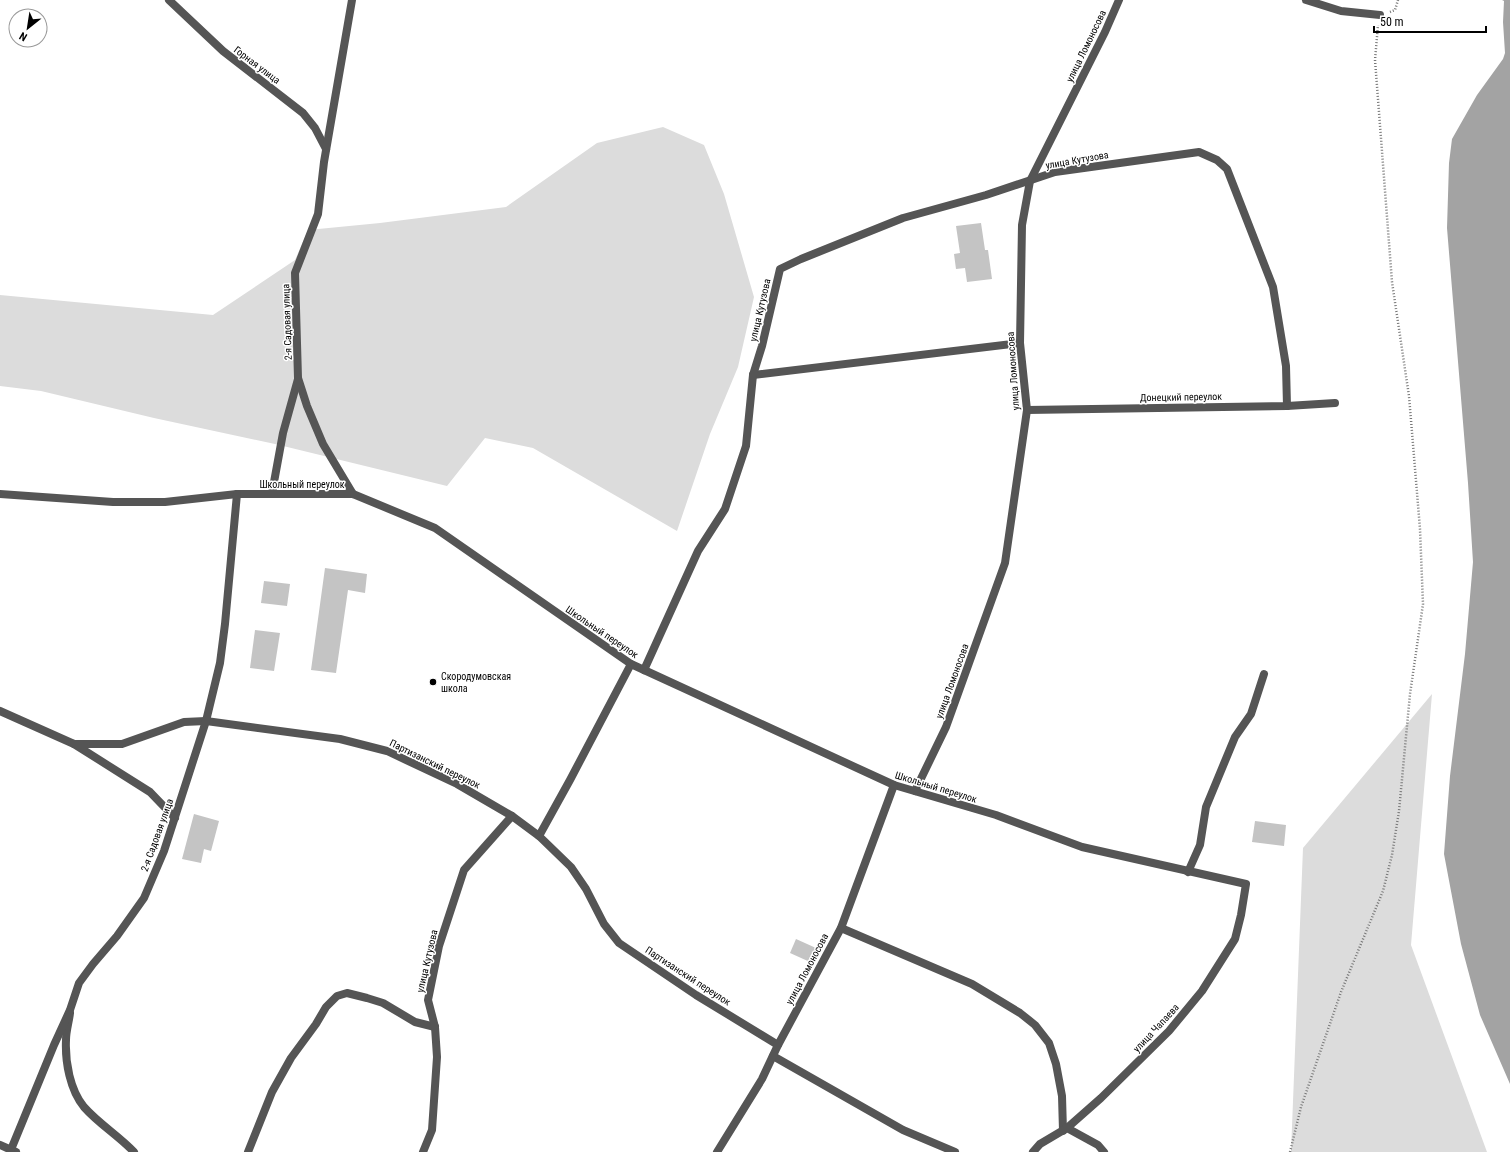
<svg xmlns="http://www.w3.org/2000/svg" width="1510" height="1152" viewBox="0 0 1510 1152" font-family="'Roboto Condensed',sans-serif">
	<rect width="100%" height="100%" fill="#fff"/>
	<g fill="#dcdcdc">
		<path d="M663,127L704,145L724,194L754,297L738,367L710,434L677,531L533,448L485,438L447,486L275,444L154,418L41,391L0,386V295L213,315L295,260L308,230L380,223L506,207L597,143Z"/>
		<path d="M1432,694L1411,945L1487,1152H1291L1303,848Z"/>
	</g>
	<path fill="#a3a3a3" d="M1502,0H1510V1084L1480,1015L1461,944L1444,854L1450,776L1465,654L1473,562L1468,483L1447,228L1449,163L1452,139L1477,95L1503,59L1505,53L1503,22L1504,1Z"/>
	<g fill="#c4c4c4">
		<path d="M981,223L985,250H988L992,279L967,282L965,268L956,269L954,254L960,253L956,226Z"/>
		<path d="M325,568L367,574L365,593L348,590L336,673L311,670Z"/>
		<path d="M264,581L290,584L287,606L261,603Z"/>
		<path d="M255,630L280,633L274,671L250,668Z"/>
		<path d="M194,814L219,821L211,851L204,849L201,863L182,859Z"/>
		<path d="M1255,821L1286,825L1284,846L1252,842Z"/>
		<path d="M796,939L816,948L810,962L790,953Z"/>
	</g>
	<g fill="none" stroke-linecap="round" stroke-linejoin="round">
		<g stroke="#777" stroke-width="2.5" stroke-dasharray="1 2" stroke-linecap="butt">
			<path d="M1390,12L1395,10L1398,0"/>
			<path d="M1290,1152L1301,1107L1341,992L1383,891L1392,855L1399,811L1410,694L1423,604L1420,529L1409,396L1392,282L1375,60L1378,25"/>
		</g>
		<g stroke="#555" stroke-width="8">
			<path d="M1306,0L1341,11L1380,15"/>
			<path d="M74,744L150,792L175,818"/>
			<path d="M915,791L946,727L1005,563L1027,410L1020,343L1022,225L1030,181L1105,32L1119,0"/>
			<path d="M1188,872L1200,845L1206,807L1235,737L1251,714L1264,674"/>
			<path d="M841,928L972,984L1020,1013L1035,1025L1049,1043L1056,1064L1062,1096L1063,1131"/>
			<path d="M70,1013C69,1022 66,1031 66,1040C65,1062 70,1090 84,1107C99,1124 119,1136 134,1152"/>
			<path d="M1067,1128L1098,1145L1104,1152"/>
		</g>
		<g stroke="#555" stroke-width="8">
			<path d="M169,0L223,51L303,113L315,128L326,149"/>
			<path d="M352,0L324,162L318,214L295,273L298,378L307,406L323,444L353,494"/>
			<path d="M753,375L1020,343"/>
			<path d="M1027,410L1287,406L1335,403"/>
			<path d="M272,493L283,433L298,379"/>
			<path d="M0,494L113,502H165L237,494H353L435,528L631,664L894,785L996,815L1082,847L1246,884L1241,915L1235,939L1202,991L1169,1031L1101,1098L1067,1128L1040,1144L1033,1152"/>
			<path d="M644,670L698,551L725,509L746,446L753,375L762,346L780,269L801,259L903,218L986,195L1055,172L1199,152L1217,160L1227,169L1273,287L1286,366L1287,406"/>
			<path d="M0,711L74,744H122L184,722L206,721L340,739L387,751L457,784L512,816L539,836L571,867L586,889L604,924L619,943L696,995L778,1045"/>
			<path d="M539,836L570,780L631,664"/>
			<path d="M773,1056L903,1130L955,1152"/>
			<path d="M0,1145L16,1152"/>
			<path d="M10,1152L54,1045L70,1010L79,983L93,964L117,936L144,898L164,851L206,721L220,663L225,624L237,494"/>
			<path d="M248,1152L272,1092L291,1058L316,1024L326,1007L337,996L347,993L367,998L383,1003L415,1022L435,1027"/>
			<path d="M423,1152L432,1130L437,1057L435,1027L428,1000L439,946L464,870L512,816"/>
			<path d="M717,1152L762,1079L778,1045L841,928L894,785"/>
		</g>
	</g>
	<circle fill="#000" stroke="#fff" stroke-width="1.5" cx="433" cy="682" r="4"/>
	<g text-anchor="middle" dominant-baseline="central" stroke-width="3" stroke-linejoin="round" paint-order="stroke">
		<g font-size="10" fill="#000" stroke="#fff">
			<text transform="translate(1086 46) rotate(-64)">улица Ломоносова</text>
			<text transform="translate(257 65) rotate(37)">Горная улица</text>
			<text transform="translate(1077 160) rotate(-10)">улица Кутузова</text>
			<text transform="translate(760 310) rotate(-77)">улица Кутузова</text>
			<text transform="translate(287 322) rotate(-92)">2-я Садовая улица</text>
			<text transform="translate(1013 371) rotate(-94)">улица Ломоносова</text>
			<text transform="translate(1181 397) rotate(-1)">Донецкий переулок</text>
			<text x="302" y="484">Школьный переулок</text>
			<text transform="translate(602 632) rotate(34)">Школьный переулок</text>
			<text transform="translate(952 681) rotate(-70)">улица Ломоносова</text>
			<text transform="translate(435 764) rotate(26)">Партизанский переулок</text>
			<text transform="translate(936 787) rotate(17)">Школьный переулок</text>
			<text transform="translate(157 835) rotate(-70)">2-я Садовая улица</text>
			<text transform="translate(427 961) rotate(-77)">улица Кутузова</text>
			<text transform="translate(807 969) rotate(-62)">улица Ломоносова</text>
			<text transform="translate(688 976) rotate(33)">Партизанский переулок</text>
			<text transform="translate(1156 1028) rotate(-47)">улица Чапаева</text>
		</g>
		<g font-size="10" fill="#000" stroke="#fff" text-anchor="start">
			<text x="441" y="676">Скородумовская<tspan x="441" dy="12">школа</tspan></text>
		</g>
	</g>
	<g transform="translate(28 28) rotate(210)"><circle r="19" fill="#ffffff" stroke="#999999"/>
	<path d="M0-3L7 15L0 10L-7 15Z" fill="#000000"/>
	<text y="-6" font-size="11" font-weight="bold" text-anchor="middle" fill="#000000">N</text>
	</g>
	<path d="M1374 26v6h112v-6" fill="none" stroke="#000000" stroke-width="2"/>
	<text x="1380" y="26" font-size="12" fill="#000000" stroke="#ffffff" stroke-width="3" paint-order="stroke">50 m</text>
</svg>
